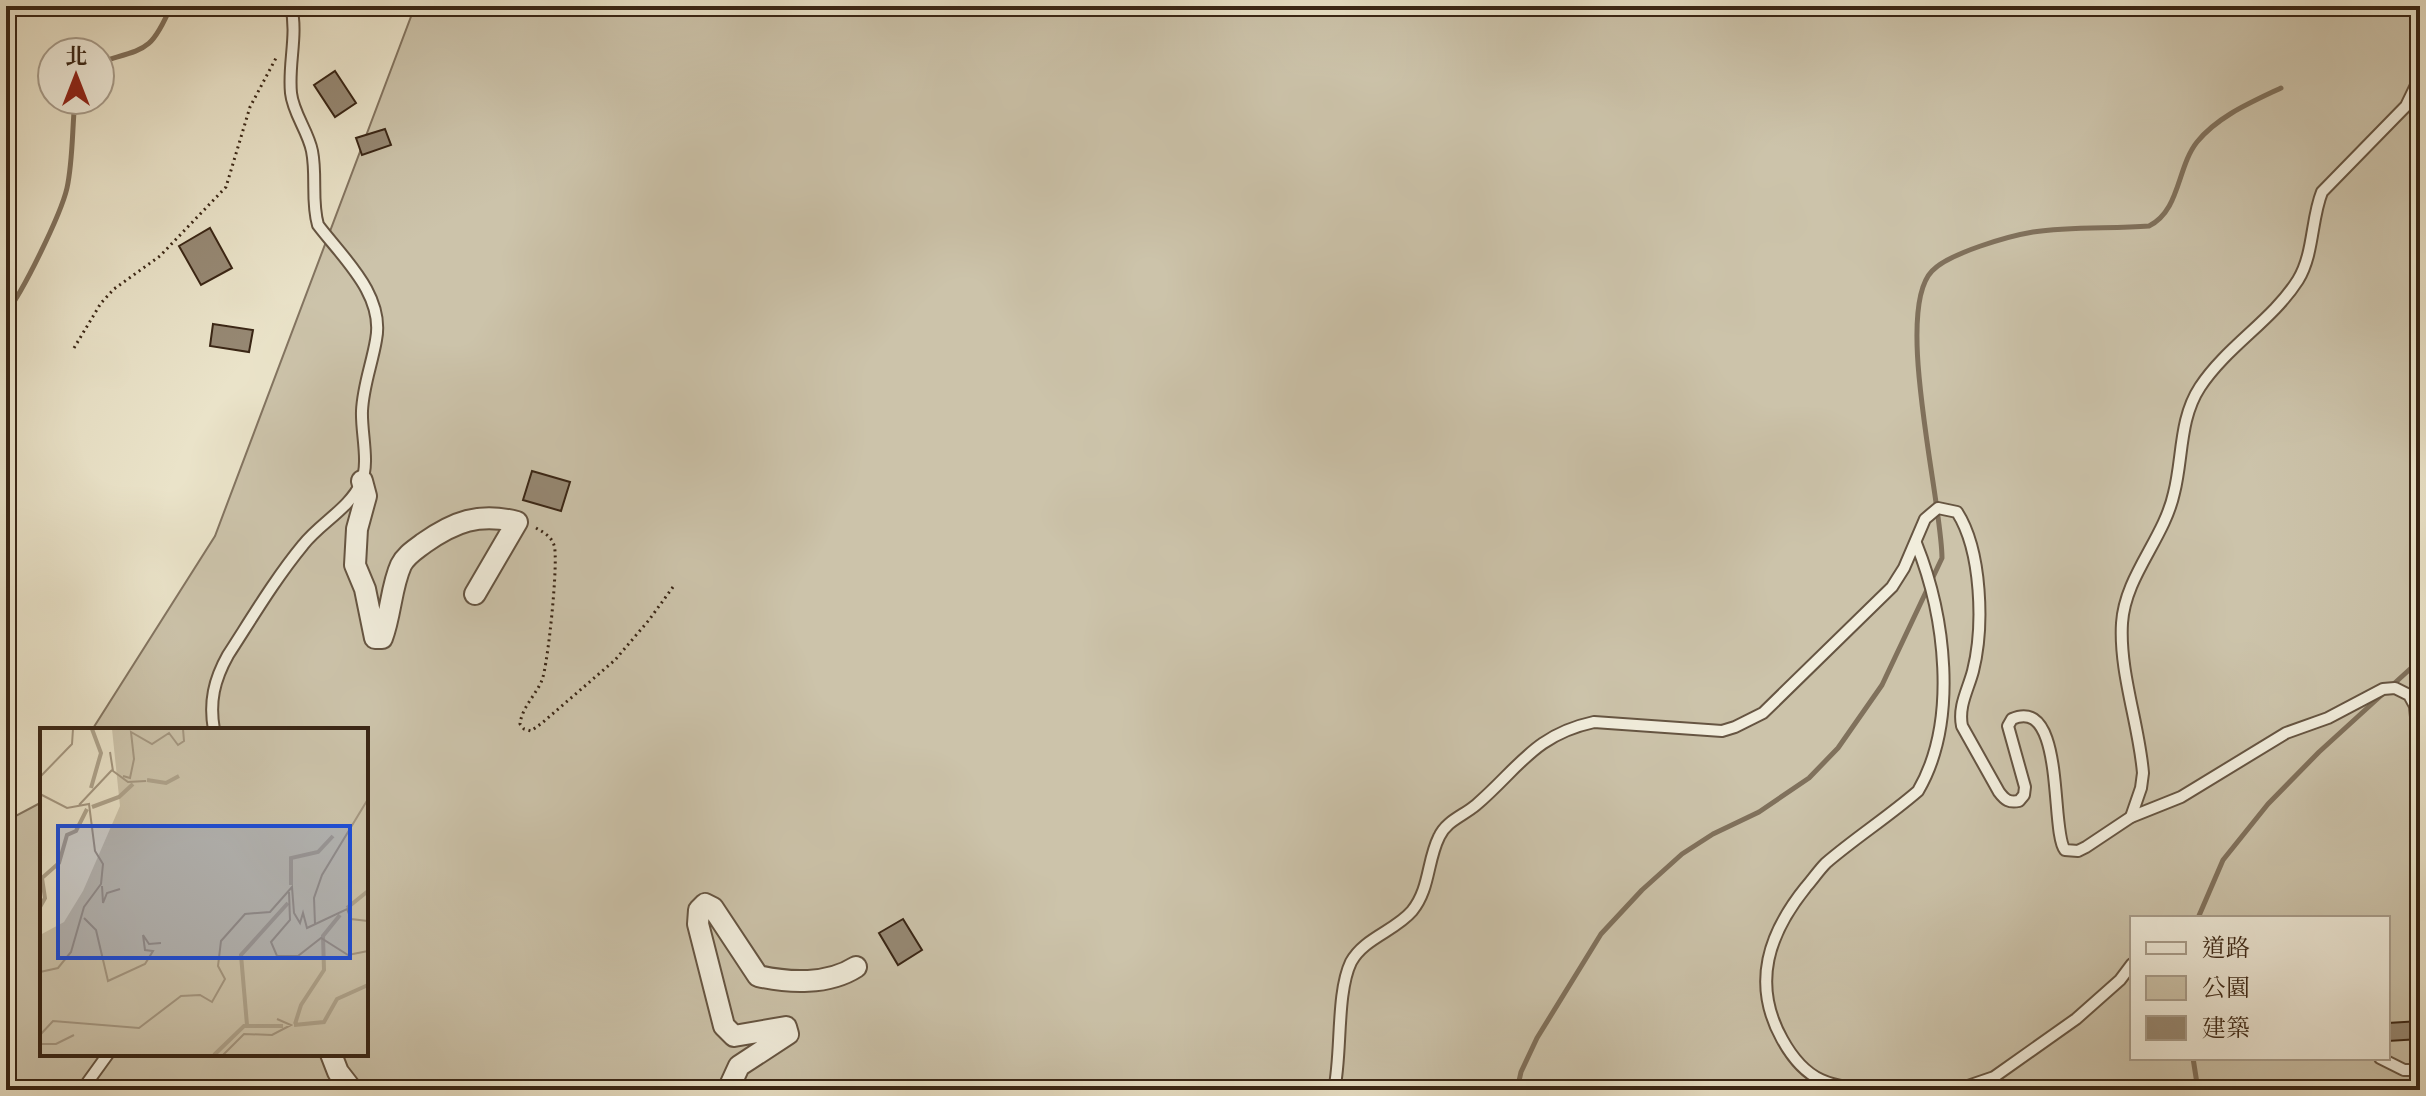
<svg xmlns="http://www.w3.org/2000/svg" width="2426" height="1096" viewBox="0 0 2426 1096" font-family="'Sorts Mill Goudy','Noto Serif TC',serif">
	<rect width="100%" height="100%" fill="#eae3c9"/>
	<filter id="stains"><feTurbulence type="fractalNoise" baseFrequency=".0025" numOctaves="4"/><feColorMatrix values="0 0 0 0 .2 0 0 0 0 .09 0 0 0 0 .02 0 0 0 .5 -.17"/></filter>
	<radialGradient id="worn" r=".72"><stop offset=".6" stop-color="#630" stop-opacity="0"/><stop offset="1" stop-color="#630" stop-opacity=".3"/></radialGradient>
	<path fill="#ccc3aa" stroke="#837460" stroke-width="2" fill-rule="evenodd" d="M415,6H2420V1090H6V821L42,802V1054H366V730H92L215,536ZM2132,918H2388V1058H2132Z"/>
	<g fill="none" stroke-linecap="round" stroke-linejoin="round">
		<g stroke="#80715c" stroke-width="5">
			<path d="M100,62C145,48 151,53 171,6"/>
			<path d="M6,313C23,292 61,214 67,188C73,160 72,129 75,100"/>
			<path d="M2198,918L2223,860L2268,804L2319,752L2420,660"/>
			<path d="M2193,1058L2198,1090"/>
			<path d="M1517,1090L1521,1072L1537,1038L1601,934L1642,890L1682,854L1713,834L1759,812L1809,778L1838,748L1882,685L1942,558C1942,501 1893,311 1932,271C1949,253 2009,236 2033,232C2071,226 2111,229 2149,226C2180,211 2177,167 2197,142C2218,116 2252,102 2281,88"/>
		</g>
	</g>
	<g fill="#968873" stroke="#3a2615" stroke-width="2">
		<path d="M335,71L356,103L335,117L314,85Z"/>
		<path d="M385,129L391,145L362,155L356,138Z"/>
		<path d="M210,228L232,268L201,285L179,246Z"/>
		<path d="M213,324L253,330L249,352L210,346Z"/>
		<path d="M532,471L570,482L561,511L523,500Z"/>
		<path d="M903,919L922,950L898,965L879,933Z"/>
		<path d="M2420,1021V1039L2388,1041V1023Z"/>
	</g>
	<g fill="none" stroke-linecap="round" stroke-linejoin="round">
		<g stroke="#665542" stroke-width="14">
			<g id="lane">
				<path d="M214,730C209,702 214,680 228,655C252,618 275,579 303,545C320,523 349,509 361,483C370,463 361,433 362,411C363,386 372,364 376,340C385,295 343,258 318,225C311,201 317,176 312,151C308,131 293,113 291,93C288,64 298,35 291,6"/>
				<path d="M2131,817L2141,788L2143,773C2139,724 2119,672 2122,623C2125,576 2164,539 2174,493C2183,458 2179,419 2200,387C2227,346 2272,321 2298,280C2314,254 2311,219 2322,192L2406,106L2420,77"/>
				<path d="M2380,1058L2404,1070H2420"/>
				<path d="M82,1090L108,1054"/>
				<path d="M1334,1090C1342,1055 1336,993 1351,962C1364,938 1395,931 1412,911C1430,889 1427,861 1439,837C1446,821 1463,816 1476,805C1519,768 1534,735 1594,722L1722,731L1735,727L1763,713L1892,587L1904,568L1925,519L1938,508L1957,512C1982,551 1984,627 1973,671C1968,690 1958,706 1962,726L1999,792C2005,800 2009,803 2019,801L2024,795L2025,787L2008,726L2012,719C2066,695 2050,832 2065,850L2078,851L2086,847L2131,817L2181,797L2286,733L2328,718L2383,689L2395,688L2409,695L2415,706L2420,759"/>
				<path d="M1878,1090C1830,1087 1806,1083 1782,1039C1751,983 1769,933 1806,887C1813,879 1819,870 1826,863C1855,838 1888,817 1918,791C1959,721 1945,615 1916,543"/>
				<path d="M1937,1090L1959,1089L1994,1077L2076,1019L2120,980L2132,964"/>
			</g>
		</g>
		<g stroke="#665542" stroke-width="24">
			<g id="street">
				<path d="M362,481L366,496L357,529L355,565L365,589L375,638H382C391,614 391,587 401,565C406,555 415,550 424,543C454,522 479,512 517,522L475,594"/>
				<path d="M331,1054L338,1072L352,1090"/>
				<path d="M728,1090L739,1066L788,1034L786,1027L734,1036L724,1026L698,924L699,910L705,904L713,908L758,976C789,983 828,985 856,967"/>
			</g>
		</g>
		<g stroke="#3a2615" stroke-width="3" stroke-dasharray="2 4" stroke-linecap="butt">
			<path d="M74,348L101,303L114,289L160,256L226,187L250,107L276,58"/>
			<path d="M536,528C543,532 551,536 554,545C559,558 548,665 542,680C536,695 522,707 520,724L524,729L531,731L542,723L615,660L649,620L673,587"/>
		</g>
		<use href="#lane" stroke="#f1eddc" stroke-width="10"/>
		<use href="#street" stroke="#f1eddc" stroke-width="20"/>
	</g>
	<g transform="translate(40 728)">
		<rect width="328" height="328" fill="#eae3c9"/>
		<path d="M72,1H328V327H0V207L24,194L43,163L80,78Z" fill="#ccc3aa"/>
		<path fill="none" stroke="#aea38c" stroke-width="4" d="M107,52L126,55L139,48M51,60L61,25L52,1M52,79L79,69L93,56M251,157V130L278,124L293,108M0,179L5,170L2,150L19,135L27,107L36,103L47,81M307,180L328,163M255,296L261,277L284,242L283,208L300,187M207,297L201,227L248,175M254,297L284,294L297,271L328,257M174,327L204,298H243"/>
		<path fill="none" stroke="#a49781" stroke-width="2" d="M70,24L73,43L88,54L106,53M83,48L90,50L94,31L91,4L112,16L129,5L138,17L144,13L143,1M0,49L32,16L33,1M0,66L27,80L49,76L55,123L63,136L61,156L44,179L31,224L18,240L0,244M39,77L72,42M62,158L63,175L67,165L80,161M249,164L250,192L231,214L237,228H258L281,210L308,227L328,223M44,190L56,202L68,253L105,236L113,223L105,222L103,207L109,216L121,215M275,196L274,170L282,147L328,71M0,307L13,293L99,300L141,268L160,267L172,274L185,251L178,238L181,213L205,186L230,184L252,159L254,185L260,195L263,185L267,200L307,181L311,191L328,193M0,316H16L34,307M183,327L204,306L232,307L251,297L237,291"/>
		<path fill="#1d4ed8" fill-opacity="0.15" stroke="#1d4ed8" stroke-width="4" d="M18,98H310V230H18Z"/>
		<rect width="328" height="328" fill="none" stroke="#3a2615" stroke-width="4"/>
	</g>
	<rect width="2426" height="1096" fill="none" stroke="#eae3c9" stroke-width="32"/>
	<rect x="8" y="8" width="2410" height="1080" fill="none" stroke="#3a2615" stroke-width="4"/>
	<rect x="16" y="16" width="2394" height="1064" fill="none" stroke="#3a2615" stroke-width="2"/>
	<rect x="2130" y="916" width="260" height="144" fill="#f1eddc" stroke="#a89d8c" stroke-width="2"/>
	<rect x="2146" y="942" width="40" height="12" fill="#f1eddc" stroke="#a89d8c" stroke-width="2"/>
	<text x="2202" y="956" font-size="24" fill="#3a2615">道路</text>
	<rect x="2146" y="976" width="40" height="24" fill="#ccc3aa" stroke="#a89d8c" stroke-width="2"/>
	<text x="2202" y="996" font-size="24" fill="#3a2615">公園</text>
	<rect x="2146" y="1016" width="40" height="24" fill="#968873" stroke="#a89d8c" stroke-width="2"/>
	<text x="2202" y="1036" font-size="24" fill="#3a2615">建築</text>
	<g transform="translate(76 76)"><circle r="38" fill="#f1eddc" stroke="#a89d8c" stroke-width="2"/>
	<path d="M0-6L14 30L0 20L-14 30Z" fill="#8f2418"/>
	<text y="-12" font-size="22" font-weight="bold" text-anchor="middle" fill="#3a2615">北</text>
	</g>
	<rect width="100%" height="100%" filter="url(#stains)"/>
	<rect width="100%" height="100%" fill="url(#worn)"/>
</svg>
